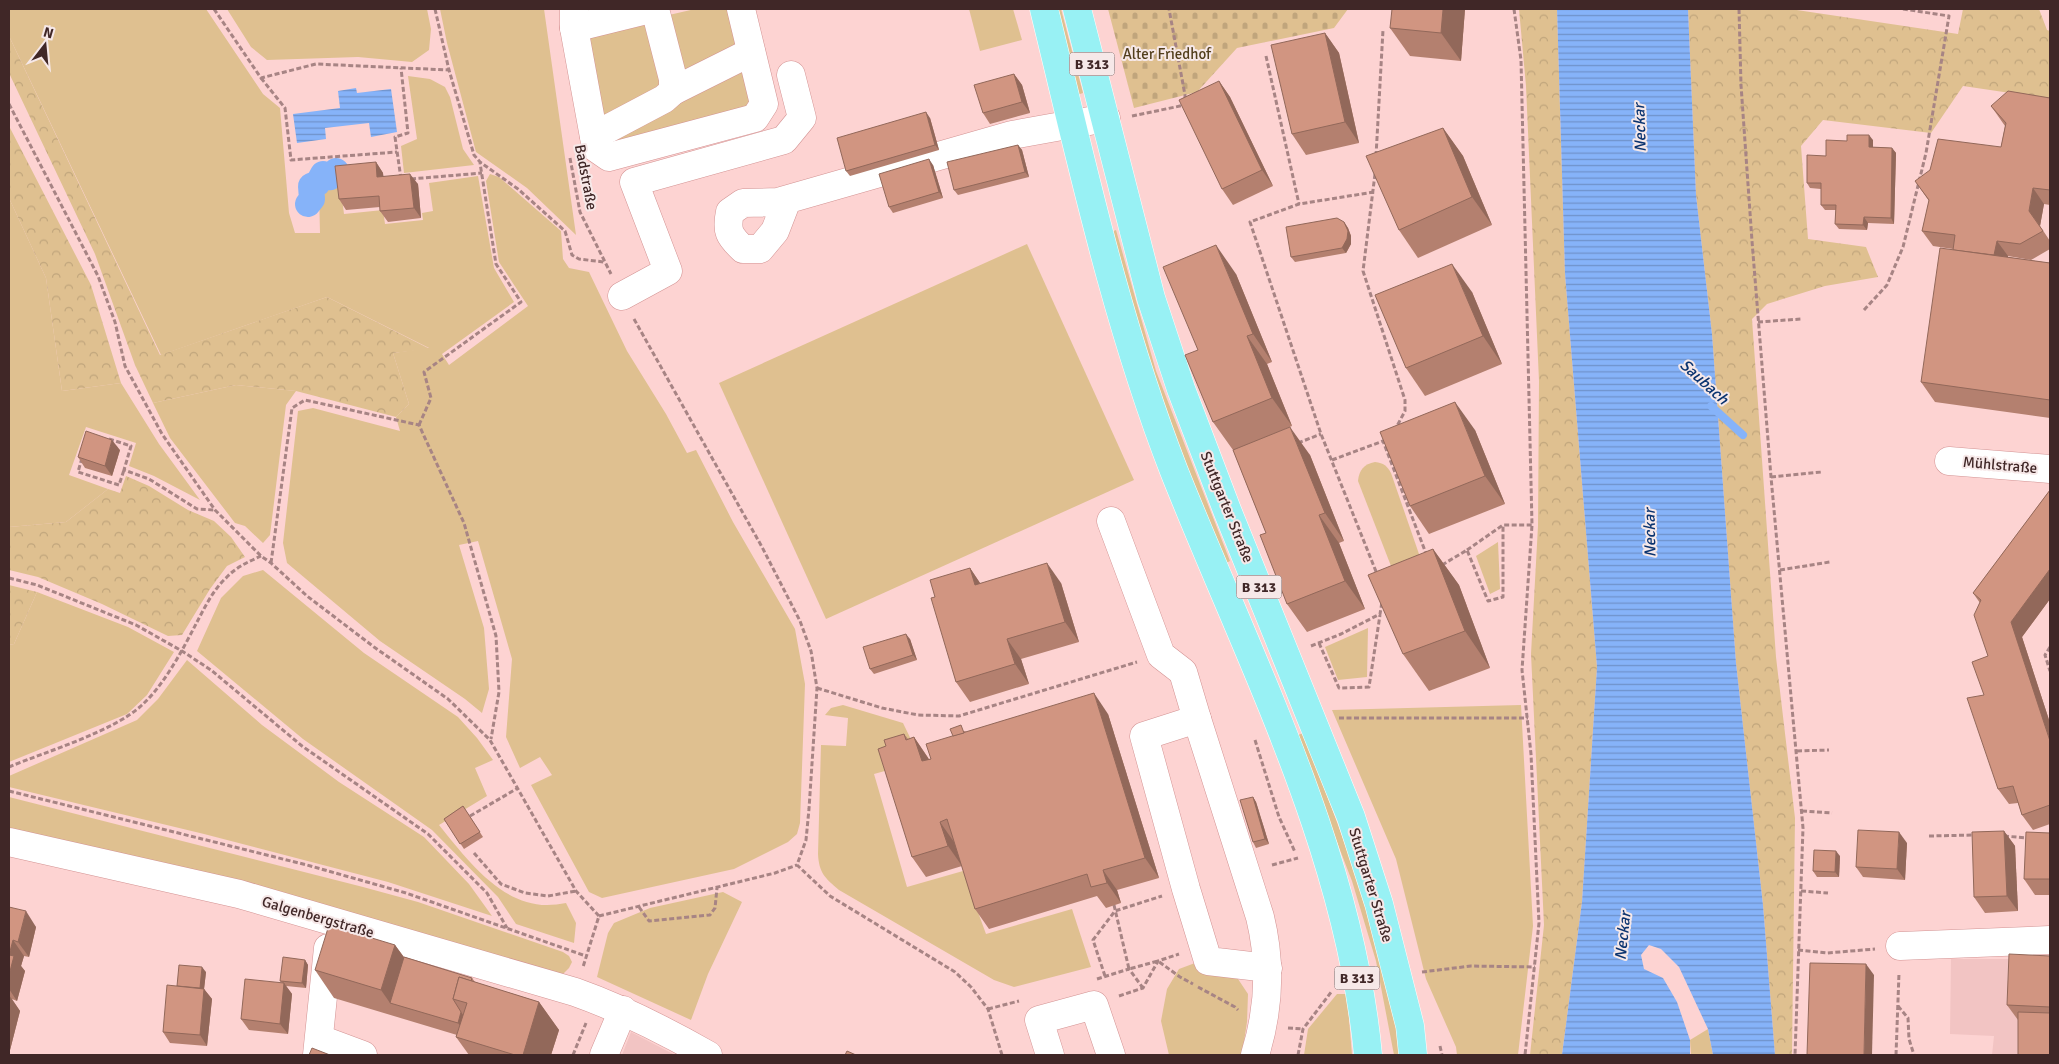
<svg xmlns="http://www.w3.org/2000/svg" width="2059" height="1064" viewBox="0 0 2059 1064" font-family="Signika,sans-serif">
	<defs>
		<pattern id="forest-crowns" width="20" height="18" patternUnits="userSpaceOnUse" patternTransform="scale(1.25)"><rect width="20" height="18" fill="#dfc090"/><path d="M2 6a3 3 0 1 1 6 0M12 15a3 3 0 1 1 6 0" fill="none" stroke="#c0a57c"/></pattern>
		<pattern id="cemetery-stones" width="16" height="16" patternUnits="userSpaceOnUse" patternTransform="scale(1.25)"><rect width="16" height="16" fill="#dfc090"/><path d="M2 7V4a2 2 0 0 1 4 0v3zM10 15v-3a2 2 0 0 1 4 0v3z" fill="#c0a57c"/></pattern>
		<pattern id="water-rules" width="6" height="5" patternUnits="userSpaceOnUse" patternTransform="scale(1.25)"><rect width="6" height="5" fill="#86b3f9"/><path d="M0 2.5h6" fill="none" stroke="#6f92ca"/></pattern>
	</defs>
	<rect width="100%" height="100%" fill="#fdd3d2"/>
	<g fill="#f2c4c3">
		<path d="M1951,959H2050V1055H1992L1994,1036L1950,1034Z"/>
		<path d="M631,1032L675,1055H622Z"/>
	</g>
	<g fill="#dfc090">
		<path d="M9,9H206L263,94L280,108L289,213L295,233H320L319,191L340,183L344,214L383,210L385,224L423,220L422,213L433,211L429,183L478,176L494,268L514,302L442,354L449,365L528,306L499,262L486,181L490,174L499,177L561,231L563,259L569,268L589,272L627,351L666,414L687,453L696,450L733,522L795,629L805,684L800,823L797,834L788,842L734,869L602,898L589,892L531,785L552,775L540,757L520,768L506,737L512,659L478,541L459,545L484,628L489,689L482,713L465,699L380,641L287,563L283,543L298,411L313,408L400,431L396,417L409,404L393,353L429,348L327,297L161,355L9,36Z"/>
		<path d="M227,9H427L431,29L429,50L412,62L358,57L267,60L251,47Z"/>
		<path d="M440,9H544L576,235L527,188L476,152L447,43Z"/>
		<path d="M695,9H729L741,46L685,78L669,15Z"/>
		<path d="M969,9H1013L1022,40L980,51Z"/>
		<path d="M1054,9H1061L1083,93L1077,95Z"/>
		<path d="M646,23L662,88L601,123L587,35Z"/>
		<path d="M747,69L752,106L612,144L611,137Z"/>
		<path d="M408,76L430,79L445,87L450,97L463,149L474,165L404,173L401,146L417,139Z"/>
		<path d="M9,198L46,278L62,391L121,383L159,444L200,500L154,476L129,466L136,443L86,427L69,475L108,489L66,522L9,527Z"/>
		<path d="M1116,230L1156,371L1230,561L1224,564L1153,383L1111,232Z"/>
		<path d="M1027,244L1134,480L826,619L719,383Z"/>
		<path d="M236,385L296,391L286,405L270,535L263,543L245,526L235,523L170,438L153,403Z"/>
		<path d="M1375,462C1384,463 1387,466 1391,473L1419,554L1418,560L1397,568L1391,566L1358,481C1359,470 1364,464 1375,462Z"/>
		<path d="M1498,542L1500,589L1490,594L1476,556Z"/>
		<path d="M263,570L364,653L458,717L477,738L493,760L475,768L487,796L439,825C466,858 500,905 547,905C553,905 560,904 566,903L576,923L574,943L516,924L498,897L432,830L303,739L197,651L221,598L243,576Z"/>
		<path d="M37,592L128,627L174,652L147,695L127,714L9,762V645L14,644Z"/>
		<path d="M1368,628L1367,677L1338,680L1325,647Z"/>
		<path d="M187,660L262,725L339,782L424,837L469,884L492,916L388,882L204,834L9,787V776L137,720L158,699Z"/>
		<path d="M843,705L903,723L918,754L892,769L874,774L907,887L963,871L986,934L1072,909L1091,967L1014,987L994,980L839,890C825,878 819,873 818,854L821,745L846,746L848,718L825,715L831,708Z"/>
		<path d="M1521,705L1533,926L1518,1055H1457L1456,1047L1426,979L1396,859L1332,710Z"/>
		<path d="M1303,733C1343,837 1386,944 1400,1055H1394L1376,961L1352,881L1296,736Z"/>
		<path d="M9,797L363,887L418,902L563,952L569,956L572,962L569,968L562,975L9,829Z"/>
		<path d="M723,892L742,902L708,974L691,1020L597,977L608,933L614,923L650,908Z"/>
		<path d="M1195,963L1206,972L1238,979L1248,994L1247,1022L1242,1055H1169L1161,1021L1167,989L1179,969Z"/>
		<path d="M1337,994H1347L1352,1055H1304L1308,1029Z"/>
		<path d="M1708,1029L1713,1055H1691L1690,1040Z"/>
	</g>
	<g fill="url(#forest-crowns)">
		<path d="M1519,9H1557L1565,274L1597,667L1582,902L1562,1055H1530L1544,925L1531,654L1538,526L1539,381L1526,86Z"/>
		<path d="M1688,9H1790L1958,34L1963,9H2039L2047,30L2050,31V99L1963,86L1931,133L1823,120L1801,146L1808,239L1866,247L1878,277L1825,286L1767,304L1752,319L1776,657L1795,818L1792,1055H1775L1763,905L1736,663L1712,334L1696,195Z"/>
		<path d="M9,36L160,355L327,297L430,349L393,353L409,404L396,417L296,391L236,385L153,403L135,365L95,254L9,73Z"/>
		<path d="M9,126L91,285L121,383L62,391L46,278L9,198Z"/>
		<path d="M126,476L149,486L188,510L214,521L231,537L245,557L227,566L210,589L182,635L168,636L102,604L38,577L9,570V527L66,522L108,489L120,493Z"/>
		<path d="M9,585L37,592L14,644L9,645Z"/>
	</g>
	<path fill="url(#cemetery-stones)" d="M1108,9H1348L1334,28L1237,48L1197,92L1134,108Z"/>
	<g fill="url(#water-rules)">
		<path d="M1557,9H1688L1696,195L1712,334L1736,663L1763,905L1775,1055H1713L1708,1029L1679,967L1661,949L1649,945L1641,955L1644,969L1663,978L1677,1002L1690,1040V1055H1562L1582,902L1597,667L1565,274Z"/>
		<path d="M356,88L357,93L391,89L397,132L371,137L369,123L325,128L326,139L297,143L293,114L340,108L338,91Z"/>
	</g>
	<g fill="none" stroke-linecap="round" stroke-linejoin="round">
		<path stroke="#86b3f9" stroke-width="8" d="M1711,406L1743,435"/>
		<path stroke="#86b3f9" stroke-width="26" d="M308,204L312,199L311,186L318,183L323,174L330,177L336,171"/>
		<g stroke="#d39393" stroke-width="29">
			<g id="minor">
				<path d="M574,9V28L596,148L609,157L755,118L764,104L741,9"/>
				<path d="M574,28L651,9"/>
				<path d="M673,91L751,52"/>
				<path d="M594,136L664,99L673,91V79L655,9"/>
				<path d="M787,200L775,231L760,249H743C729,236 726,231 730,212L743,203L778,202L1012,135L1106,118"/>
				<path d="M622,296L668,271L634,182L784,140L802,118L791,75"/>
				<path d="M1949,461L2050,469"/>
				<path d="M1111,521L1161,655L1183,672L1197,719L1260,917C1271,962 1269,1010 1255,1055"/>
				<path d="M1197,719L1144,736L1186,889L1208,961L1268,968"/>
				<path d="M9,842L239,894L575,992C623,1009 664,1030 708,1055"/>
				<path d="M1900,946L2050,940"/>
				<path d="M320,1039L363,1055"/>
				<path d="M317,1055L328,948"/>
				<path d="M604,1055L623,1010"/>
				<path d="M1050,1055L1039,1020L1094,1005L1111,1055"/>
			</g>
		</g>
		<g stroke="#fff" stroke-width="29">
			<g id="major">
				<path d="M1044,9C1082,164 1116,322 1174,471C1249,660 1349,850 1368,1055"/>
				<path d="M1077,9L1151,298L1181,389L1227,510L1351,817L1379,904L1410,1026L1413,1055"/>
			</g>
		</g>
		<g stroke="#a78484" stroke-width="3" stroke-dasharray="5 2.5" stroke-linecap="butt">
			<path d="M214,9L261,78L316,64L449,70"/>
			<path d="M435,9L449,70L474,155L480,162L518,189L565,231L572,255L579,259L604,262"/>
			<path d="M1514,9L1521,60L1532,525L1522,670L1531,754L1539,923L1525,1055"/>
			<path d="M1739,9L1741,85L1752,241L1771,477L1803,828L1795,1055"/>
			<path d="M1266,56L1299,204"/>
			<path d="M261,78L285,108L291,160L397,152"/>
			<path d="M9,104L98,276L115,322L125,366L162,434L215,510L261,556L271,563L307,596L374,647L448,699L490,740L576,891L599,916L583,967"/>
			<path d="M1132,116L1185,105V95L1169,9"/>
			<path d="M1376,156L1383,30"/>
			<path d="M570,158L580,212L611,274"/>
			<path d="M1375,174L1363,271L1405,400V411L1397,426"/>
			<path d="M401,179L395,137L408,133L401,68"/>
			<path d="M411,179L482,173"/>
			<path d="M1374,192L1299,204L1250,222L1321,434L1377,574"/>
			<path d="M1864,310L1887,285L1903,247L1926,153L1949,16L1903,9"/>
			<path d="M634,319L762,547L800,621L811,651L817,688L809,809L806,840L797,865L830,896L955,972L971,987L988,1009L1002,1055"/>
			<path d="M1758,322L1801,319"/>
			<path d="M419,425L431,398L424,372L521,302L496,264L480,163"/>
			<path d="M109,439L131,446L124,470L149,479L197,509L215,510"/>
			<path d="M1298,443L1321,434"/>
			<path d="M82,458L78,472L119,485L124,470"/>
			<path d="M1332,460L1383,441L1427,556"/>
			<path d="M1771,477L1822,472"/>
			<path d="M1467,550L1503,525H1532"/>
			<path d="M271,563L292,408L305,400L419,425L464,523L496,636L499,692L491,739"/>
			<path d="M1442,565L1467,550L1488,601L1503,597V525"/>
			<path d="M1780,570L1830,562"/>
			<path d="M9,578L37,585L136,625L182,651L211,670L302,746L428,834L487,893L507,928"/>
			<path d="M1319,643L1339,688L1369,687L1380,615"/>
			<path d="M1311,646L1341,634L1380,614L1382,602"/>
			<path d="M2050,647L2045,655L2050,671"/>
			<path d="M817,688L882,708L918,715L959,716L1137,662"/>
			<path d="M1339,718H1528"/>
			<path d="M1255,740L1279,817L1295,852"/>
			<path d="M1797,751L1829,750"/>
			<path d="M9,767C47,751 113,732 142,705C165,684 183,649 197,622C205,607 213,590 226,578C236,567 248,562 261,556"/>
			<path d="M9,791L307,865L406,893L586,956"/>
			<path d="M1802,811L1832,813"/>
			<path d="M470,816L518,788"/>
			<path d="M1929,836L1975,835"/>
			<path d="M2004,836L2028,838"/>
			<path d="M474,853L501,884L525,893L548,896L576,891"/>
			<path d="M1272,865L1298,858"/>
			<path d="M1801,891L1828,893"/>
			<path d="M1114,905L1129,969L1158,961L1180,977L1193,984"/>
			<path d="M639,907L649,921L710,915L715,908L717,888"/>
			<path d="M599,916L775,873L797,865"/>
			<path d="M1798,950L1827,953L1875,949"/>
			<path d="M1422,972L1471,966L1535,967"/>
			<path d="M1105,976L1093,940L1115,911L1162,896"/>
			<path d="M1097,979L1129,969L1143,988"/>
			<path d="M1198,987L1235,1007L1238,1010"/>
			<path d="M1119,996L1143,988L1158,961L1179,954"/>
			<path d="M1898,1006L1908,1018L1909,1039L1914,1055"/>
			<path d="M988,1009L1019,1001"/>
			<path d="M1288,1028L1303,1029"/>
			<path d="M1440,1046L1442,1055"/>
			<path d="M573,1055L586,1023"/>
			<path d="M1298,1055L1303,1029L1332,991"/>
			<path d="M1896,1055L1899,973"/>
		</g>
		<use href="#minor" stroke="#fff" stroke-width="28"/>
		<use href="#major" stroke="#98f1f4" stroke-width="28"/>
	</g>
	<g fill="#b4806f">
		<path d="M1465,9L1461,61L1410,56L1390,28Z"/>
		<path d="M1325,33L1339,53L1359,143L1306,155L1292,134Z"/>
		<path d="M1014,74L1022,85L1030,113L990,124L983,113Z"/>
		<path d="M1219,81L1230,97L1273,186L1233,205L1222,189Z"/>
		<path d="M2050,98V205L2044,204L2040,226L2050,241V249L2031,260L2008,256V257L2050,263V418L1935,402L1921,382L1953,249L1933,246L1922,231L1929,201L1915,181L2001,147L2005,126L1991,106Z"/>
		<path d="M930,118L939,150L850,176L846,171Z"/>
		<path d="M1443,128L1463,156L1492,225L1418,258L1399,230Z"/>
		<path d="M1873,140V147L1892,148L1896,153L1894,224L1868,223L1867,230L1839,229L1835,224L1836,210H1825L1821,205V189L1810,188L1807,183L1826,156Z"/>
		<path d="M1018,145L1022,150L1029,177L958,195L954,190Z"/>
		<path d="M376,162L383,173V176L418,184L421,218L388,222L380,211V207L346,210L339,199Z"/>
		<path d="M933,165L943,198L893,213L889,207Z"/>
		<path d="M1344,222L1348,228L1351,236V244L1346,253L1295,262L1291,257Z"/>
		<path d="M1236,274L1272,362L1267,364L1292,426L1276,433L1310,455L1344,541L1339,543L1365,609L1307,632L1287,604L1266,533L1233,450L1213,422L1198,350Z"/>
		<path d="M1472,292L1502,364L1425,396L1406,368Z"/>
		<path d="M1475,430L1505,504L1429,534L1410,506Z"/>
		<path d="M120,450L112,476L85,468L78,457Z"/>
		<path d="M2050,490V599L2022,637L2050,723V824L2033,830L2022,815L2018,803L2009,804L1998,789L1988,656L1980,603L1973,593Z"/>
		<path d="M1433,549L1459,585L1490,668L1429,691L1403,654Z"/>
		<path d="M970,568L980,583H1061L1079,642L1021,659L1029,684L970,702L956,682L935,597Z"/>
		<path d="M910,639L917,660L874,674L870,669Z"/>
		<path d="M1108,714L1159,878L1117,890L1121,903L1106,908L1097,896L989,929L975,909L962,866L926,877L912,857L886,746L904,734L908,739L914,737L929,759H931L953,736L965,731L966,732Z"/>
		<path d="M1253,797L1256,802L1269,844L1256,848L1253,842Z"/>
		<path d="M463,806L483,837L464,849L444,819Z"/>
		<path d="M2004,831L2015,846L2018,911L1985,913L1974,897Z"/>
		<path d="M2050,833V895H2035L2024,879Z"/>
		<path d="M1907,843L1905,880L1863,877L1856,867Z"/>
		<path d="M1840,856L1839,877H1817L1813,871Z"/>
		<path d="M9,907L36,927L29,957L24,956L21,966L25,971L17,1001L12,999L20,1011L9,1054Z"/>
		<path d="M395,945L404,957L472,978L475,982L539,1002L559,1030L551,1055H469L456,1037L457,1035L334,998L315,970Z"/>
		<path d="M2050,956V1055L2018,1020L2007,1005Z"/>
		<path d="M305,960L308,965L306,988L286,986L292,994L288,1034L249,1030L241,1019L282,983L280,981Z"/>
		<path d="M206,972L204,989L212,999L207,1046L170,1043L163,1032L176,986Z"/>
	</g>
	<g fill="#92685a">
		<path d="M1443,9H1465L1461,61L1441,33Z"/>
		<path d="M1325,33L1339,53L1359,143L1345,122Z"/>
		<path d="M1014,74L1022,85L1030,113L1022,102Z"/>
		<path d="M1219,81L1230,97L1273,186L1262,170Z"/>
		<path d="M926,112L930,118L939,150L935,145Z"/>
		<path d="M1443,128L1463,156L1492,225L1472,197Z"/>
		<path d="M1869,135L1873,140V153L1869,147Z"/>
		<path d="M1018,145L1022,150L1029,177L1025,172Z"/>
		<path d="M1892,148L1896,153L1894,224L1891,218Z"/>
		<path d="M929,159L933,165L943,198L939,192Z"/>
		<path d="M376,162L383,173L385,187L377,177Z"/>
		<path d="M410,174L418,184L421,218L414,208Z"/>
		<path d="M2033,188L2044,204L2040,226L2029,211Z"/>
		<path d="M1864,217L1868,223L1867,230L1863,225Z"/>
		<path d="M1344,222L1348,228L1351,236V244L1346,253L1342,248Z"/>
		<path d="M1997,241L2008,256L2004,275L1993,259Z"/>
		<path d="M1216,245L1236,274L1272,362L1253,334Z"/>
		<path d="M1452,264L1472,292L1502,364L1483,336Z"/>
		<path d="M1247,336L1267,364L1292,426L1272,398Z"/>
		<path d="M1455,402L1475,430L1505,504L1485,476Z"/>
		<path d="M1290,427L1310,455L1344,541L1325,513Z"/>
		<path d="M112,440L120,450L112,476L105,466Z"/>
		<path d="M1319,515L1339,543L1365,609L1345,581Z"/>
		<path d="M1433,549L1459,585L1490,668L1465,631Z"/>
		<path d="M1047,563L1061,583L1079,642L1065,622Z"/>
		<path d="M970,568L984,589L975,585Z"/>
		<path d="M2050,569V599L2022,637L2050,723V741L2011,622Z"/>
		<path d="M906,634L910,639L917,660L913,655Z"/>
		<path d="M1007,639L1021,659L1029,684L1015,664Z"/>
		<path d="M1094,693L1108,714L1159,878L1145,858Z"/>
		<path d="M914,737L928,758L936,782L922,761Z"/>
		<path d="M1253,797L1256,802L1269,844L1265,839Z"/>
		<path d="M940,822L954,842L962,866L948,846Z"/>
		<path d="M2004,831L2015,846L2018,911L2007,896Z"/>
		<path d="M1899,832L1907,843L1905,880L1897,869Z"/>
		<path d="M1836,851L1840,856L1839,877L1835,872Z"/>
		<path d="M1103,870L1117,890L1121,903L1107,883Z"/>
		<path d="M26,911L36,927L29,957L18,942Z"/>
		<path d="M13,940L24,956L21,966L25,971L17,1001L9,989V955Z"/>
		<path d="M395,945L415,973L390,1003L381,990Z"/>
		<path d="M305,960L308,965L306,988L302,983Z"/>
		<path d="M1866,964L1874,975L1872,1055H1864Z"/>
		<path d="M202,967L206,972L203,998L199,993Z"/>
		<path d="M284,983L292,994L288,1034L280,1024Z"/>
		<path d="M204,989L212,999L207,1046L200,1035Z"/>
		<path d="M9,995L20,1011L9,1054Z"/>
		<path d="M539,1002L559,1030L551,1055H523Z"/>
		<path d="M461,1012L472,1027L469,1039L458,1023Z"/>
	</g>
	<g fill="#d19581" stroke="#92685a">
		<path d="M1392,9H1443L1441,33L1390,28Z"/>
		<path d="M1325,33L1345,122L1292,134L1271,45Z"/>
		<path d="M1014,74L1022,102L983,113L974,85Z"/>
		<path d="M1219,81L1262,170L1222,189L1179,100Z"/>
		<path d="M2008,91L2050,98V190L2033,188L2029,211L2043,231L2020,244L1997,241L1994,255L1953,250L1955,235L1922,231L1929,200L1915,181L1930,170L1938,139L2001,147L2006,123L1991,106Z"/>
		<path d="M926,112L935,145L846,171L837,138Z"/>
		<path d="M1443,128L1472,197L1399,230L1366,156Z"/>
		<path d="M1847,135H1869V147L1892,148L1891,218L1864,217L1863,225L1835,224L1836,205H1821V183H1807V155L1826,156V140L1847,141Z"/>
		<path d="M1018,145L1025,172L954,190L947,162Z"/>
		<path d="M929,159L939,192L889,207L879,174Z"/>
		<path d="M376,162L377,177L410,174L414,208L380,211L379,196L339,199L335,166Z"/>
		<path d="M1337,218L1344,222L1348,231L1347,239L1342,248L1291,257L1286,227Z"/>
		<path d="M1216,245L1253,334L1247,336L1272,398L1213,422L1185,355L1198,350L1163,267Z"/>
		<path d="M1940,248L2050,263V400L1921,382Z"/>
		<path d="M1452,264L1483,336L1406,368L1375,295Z"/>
		<path d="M1455,402L1485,476L1410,506L1380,432Z"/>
		<path d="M1290,427L1325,513L1319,515L1345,581L1287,604L1260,535L1266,533L1233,450Z"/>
		<path d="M86,431L112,440L105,466L78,457Z"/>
		<path d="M2050,490V569L2011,622L2050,741V805L2022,815L2013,786L1998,789L1967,698L1984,695L1972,662L1988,656L1974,615L1981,600L1973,593Z"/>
		<path d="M1433,549L1465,631L1403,654L1368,575Z"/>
		<path d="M1047,563L1065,622L1007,639L1015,664L956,682L931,598L935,597L930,580L970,568L975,585Z"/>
		<path d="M906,634L913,655L870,669L863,647Z"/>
		<path d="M1094,693L1145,858L1103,870L1107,883L1091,887L1087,874L975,909L947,819L940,822L948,846L912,857L878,749L886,746L884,740L904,734L906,740L914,737L922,761L931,759L926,744Z"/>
		<path d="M961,725L964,733L953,736L950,729Z"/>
		<path d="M1253,797L1265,839L1253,842L1240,800Z"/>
		<path d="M463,806L480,832L460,844L444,819Z"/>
		<path d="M1858,830L1899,832L1897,869L1856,867Z"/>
		<path d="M2004,831L2007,896L1974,897L1972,832Z"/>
		<path d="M2026,832L2050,833V879H2024Z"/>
		<path d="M1814,850L1836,851L1835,872L1813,871Z"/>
		<path d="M9,907L26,911L18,942L13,940L9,955L14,956L9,975Z"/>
		<path d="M329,925L395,945L381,990L315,970Z"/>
		<path d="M2009,954L2050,956V1007L2007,1005Z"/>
		<path d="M283,957L305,960L302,983L280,981Z"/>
		<path d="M404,957L472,978L471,981L459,977L453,999L461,1012L458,1023L390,1003Z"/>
		<path d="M1810,963L1866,964L1864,1055H1807Z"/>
		<path d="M179,965L202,967L200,988L177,986Z"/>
		<path d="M459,977L539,1002L523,1055H515L456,1037L467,1003L453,999Z"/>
		<path d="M245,979L284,983L280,1024L241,1019Z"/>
		<path d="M167,985L204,989L200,1035L163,1032Z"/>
		<path d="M2018,1012L2050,1013V1055H2018Z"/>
		<path d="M312,1048L330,1055H309Z"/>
		<path d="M847,1051L856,1055H845Z"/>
	</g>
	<g text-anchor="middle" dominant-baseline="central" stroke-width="4" stroke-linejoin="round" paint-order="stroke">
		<g fill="#f6e8e8" stroke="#776161" stroke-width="1">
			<rect x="1069.5" y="52.5" width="45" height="23" rx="4"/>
			<rect x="1236.5" y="575.5" width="45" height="23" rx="4"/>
			<rect x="1334.5" y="966.5" width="45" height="23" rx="4"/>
		</g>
		<g font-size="14" font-weight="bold" fill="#402727">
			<text x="1092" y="64">B 313</text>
			<text x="1259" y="587">B 313</text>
			<text x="1357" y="978">B 313</text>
		</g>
		<g font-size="15" fill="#523e1c" stroke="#f6e8e8">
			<text x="1167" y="54">Alter Friedhof</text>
		</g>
		<g font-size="15" fill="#402727" stroke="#f6e8e8">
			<text transform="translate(586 177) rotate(79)">Badstraße</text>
			<text transform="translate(2000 465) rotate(5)">Mühlstraße</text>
			<text transform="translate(1227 507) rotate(68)">Stuttgarter Straße</text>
			<text transform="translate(1371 885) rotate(73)">Stuttgarter Straße</text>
			<text transform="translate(318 917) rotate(16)">Galgenbergstraße</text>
		</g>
		<g font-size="16" font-style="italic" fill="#0b3470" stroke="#f6e8e8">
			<text transform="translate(1640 128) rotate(-92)">Neckar</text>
			<text transform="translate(1704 382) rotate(42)">Saubach</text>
			<text transform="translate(1650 533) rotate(-91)">Neckar</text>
			<text transform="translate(1623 936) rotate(-84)">Neckar</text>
		</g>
	</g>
	<rect width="2059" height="1064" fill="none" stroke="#402727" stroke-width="20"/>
	<g transform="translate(45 45) rotate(16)" stroke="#f6e8e8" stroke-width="4" paint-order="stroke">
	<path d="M0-4L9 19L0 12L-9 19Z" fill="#402727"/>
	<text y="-8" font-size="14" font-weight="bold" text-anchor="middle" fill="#402727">N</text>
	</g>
</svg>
